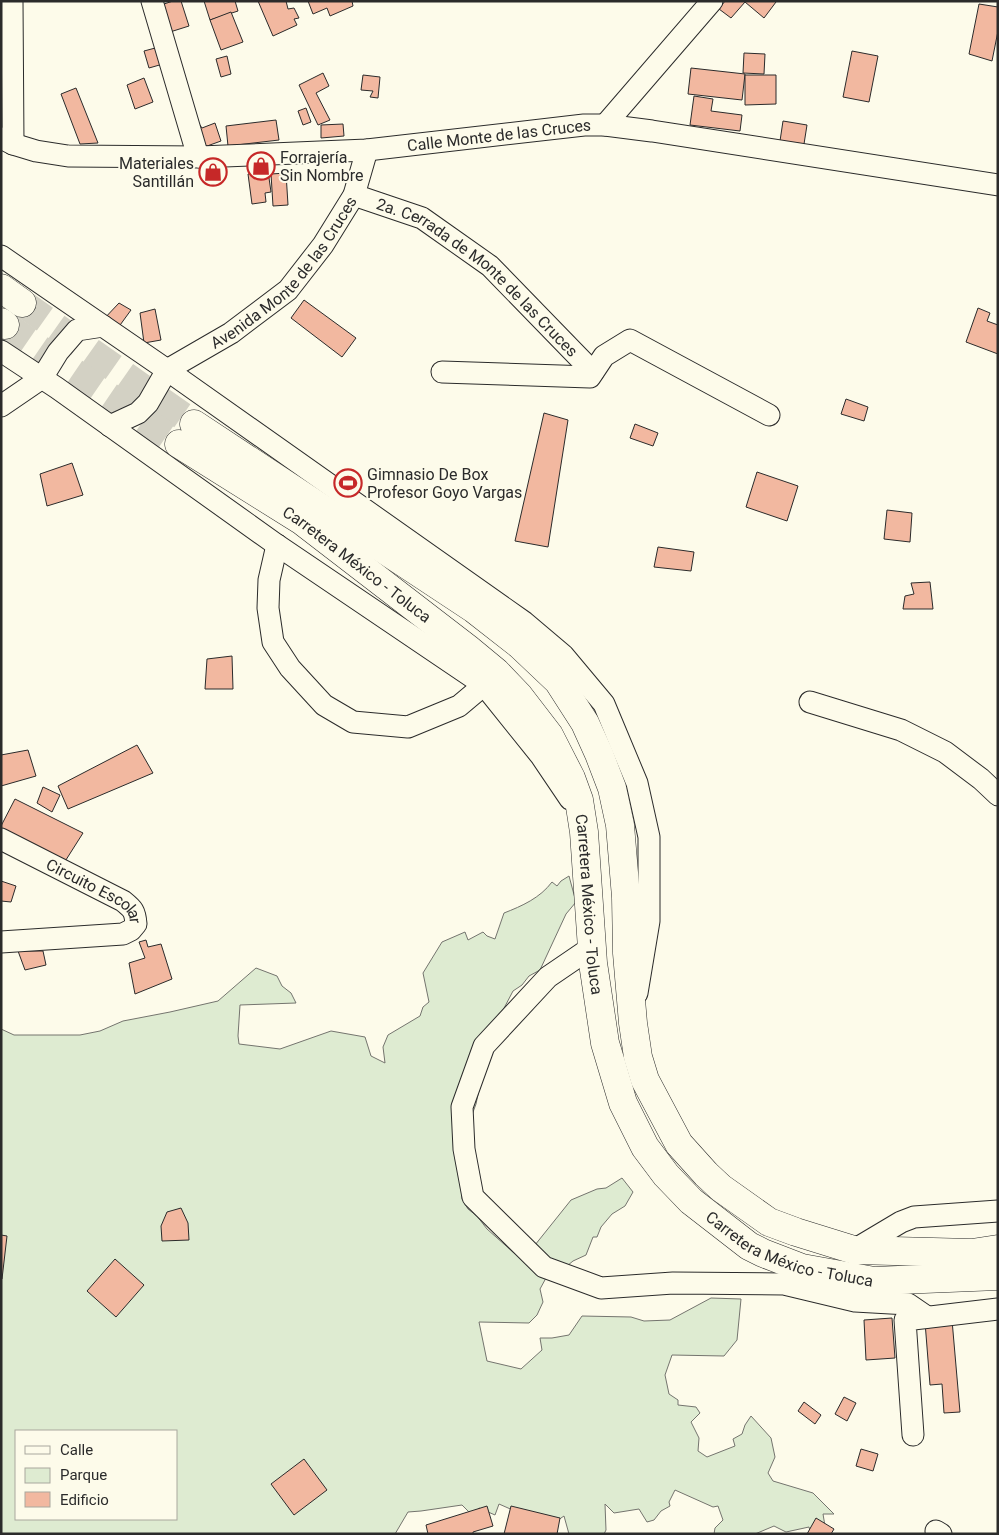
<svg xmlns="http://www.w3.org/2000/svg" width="999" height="1535" viewBox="0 0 999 1535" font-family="Roboto,sans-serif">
	<rect width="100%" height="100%" fill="#fdfbea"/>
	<path fill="#deebd1" stroke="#74746e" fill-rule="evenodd" d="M569,876L576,902L566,914L540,970L529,976L522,985L513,991L491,1033L476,1104L459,1150L462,1199L468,1209L477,1216L487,1229L514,1253L535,1245L571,1200L597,1189L606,1188L622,1178L633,1192L625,1206L612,1214L601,1227L597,1237H593L586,1255L573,1261L555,1276L552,1267L540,1289L543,1302L537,1315L529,1323L479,1322L487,1361L521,1369L542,1350L540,1338H552L569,1335L582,1316L631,1317L644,1321L670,1320L711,1298L741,1299L737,1340L724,1356L672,1355L665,1375L669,1394L678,1400V1405L696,1407L700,1413L691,1422L699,1438L698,1451L707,1457L735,1446L733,1439L742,1434L745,1425L751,1416L771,1438L775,1457L768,1473L773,1481L813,1493L834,1514H823L825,1526L810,1531L809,1527L786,1532L774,1526L755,1534H714L715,1528L723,1520L718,1506L713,1507L675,1490L669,1502L670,1506L661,1511L654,1520L647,1522L639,1509L614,1513L605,1504L606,1530L604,1534H569L564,1516L549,1526L499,1504L495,1515L479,1508L473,1516L462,1505L421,1511L408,1512L395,1534H1V1029L14,1035H80L100,1031L123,1021L170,1012L218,1001L256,968L277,976L282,986L291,993L296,1003L240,1005L238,1036L239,1044L280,1049L331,1031L365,1037L371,1056L385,1063L383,1047L388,1035L420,1016L423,1007L429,1002L423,973L442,942L465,932L468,940L483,932L487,936L495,939L504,913C522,906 540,898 552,882L557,886L561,881ZM16,1431H176V1519H16Z"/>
	<g fill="#f2b8a0" stroke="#2b2b2b">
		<path d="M173,1H181L189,26L170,32L161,5Z"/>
		<path d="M204,1H235L238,11L210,20Z"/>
		<path d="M258,1H286L288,9L294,8L299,18L294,19L297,25L273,36Z"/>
		<path d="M308,1H352L353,6L330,16L327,8L313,14Z"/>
		<path d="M725,1H775L776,2L764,18L745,2L731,18L719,9Z"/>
		<path d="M979,4L998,7V31L992,61L969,54Z"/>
		<path d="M231,12L243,42L221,50L210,20Z"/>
		<path d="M159,47L163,64L149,68L144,51Z"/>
		<path d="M852,51L878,56L869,102L843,97Z"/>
		<path d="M744,53L765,54L764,74L743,73Z"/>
		<path d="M227,56L231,74L221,77L216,59Z"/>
		<path d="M691,68L745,74L742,100L688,94Z"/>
		<path d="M323,73L329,86L316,93L330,120L318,125L299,85Z"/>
		<path d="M363,75L380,77L378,98L370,97L373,91L361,90Z"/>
		<path d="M745,75H776V104L745,105Z"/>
		<path d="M144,78L153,102L135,109L127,85Z"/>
		<path d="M76,88L98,143L80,144L61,94Z"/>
		<path d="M694,96L713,99L711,111L742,115L740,131L690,125Z"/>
		<path d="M306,108L311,122L303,125L298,111Z"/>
		<path d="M195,118L202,128L215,123L221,141L196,150Z"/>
		<path d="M276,120L279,140L228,146L226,126Z"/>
		<path d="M783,121L807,125L804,144L780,141Z"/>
		<path d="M343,124L344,136L321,138V125Z"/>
		<path d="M268,171L271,192L265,193L266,202L252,204L248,174Z"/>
		<path d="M286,173L288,205L273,206L271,174Z"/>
		<path d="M304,300L356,338L342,357L291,318Z"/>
		<path d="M119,303L131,310L115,332L102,321Z"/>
		<path d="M978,308L990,313L987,321L998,325V354L966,342Z"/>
		<path d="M155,309L161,340L144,343L140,313Z"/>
		<path d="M846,399L868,407L864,421L841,414Z"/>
		<path d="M544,413L568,420L548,547L515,541Z"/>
		<path d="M635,424L658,433L653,446L630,438Z"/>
		<path d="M72,463L83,495L47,506L40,474Z"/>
		<path d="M757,472L798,486L787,521L746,507Z"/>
		<path d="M887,510L912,513L910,542L884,539Z"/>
		<path d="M658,547L694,552L691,571L654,567Z"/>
		<path d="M930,582L933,609H903L905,596L914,594L911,583Z"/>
		<path d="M232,656L233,689H205L207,659Z"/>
		<path d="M137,745L153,773L68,809L58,786Z"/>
		<path d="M28,750L36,776L1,786V755Z"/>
		<path d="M43,787L60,795L52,812L37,803Z"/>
		<path d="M15,799L83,833L64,863L1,831V826Z"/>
		<path d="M1,881L16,886L11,902L1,901Z"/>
		<path d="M146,940L148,947L161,944L172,979L135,994L129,963L145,958L139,942Z"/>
		<path d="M18,951H43L46,965L25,970Z"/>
		<path d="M181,1208L188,1223L189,1240L162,1241L161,1226L167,1212Z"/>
		<path d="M1,1235L7,1236L2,1279H1Z"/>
		<path d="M115,1259L144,1285L116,1317L87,1291Z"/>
		<path d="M892,1318L895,1358L866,1360L864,1320Z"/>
		<path d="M952,1320L960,1412L944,1413L942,1384L930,1385L925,1322Z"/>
		<path d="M844,1397L856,1403L847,1421L835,1414Z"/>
		<path d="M804,1402L821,1415L815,1424L798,1411Z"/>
		<path d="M861,1449L878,1454L873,1471L856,1466Z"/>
		<path d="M304,1459L327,1490L294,1515L271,1484Z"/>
		<path d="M487,1506L493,1526L473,1532V1534H428L426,1525Z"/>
		<path d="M511,1506L560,1518L557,1534H504Z"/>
		<path d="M816,1518L834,1529L831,1534H807Z"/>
	</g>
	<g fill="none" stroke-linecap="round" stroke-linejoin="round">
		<g stroke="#d3d1c4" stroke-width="28" stroke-dasharray="28 14" stroke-linecap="butt">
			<path d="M22,303L194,424"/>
			<path d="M5,325L179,444"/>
		</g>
		<g stroke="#2b2b2b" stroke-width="23">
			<g id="minor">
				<path d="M12,1L13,144"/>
				<path d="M152,1L196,150L200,157"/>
				<path d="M605,125L712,1"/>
				<path id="s1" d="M1,138L13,144L36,151L68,156L200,157L367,150L584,125H605L652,131L998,185"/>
				<path id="s2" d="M354,195L422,218L490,266L593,372"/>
				<path d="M1,256L167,370L524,622L563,655L604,704L637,783L649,837V921L637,993"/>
				<path d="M1,351L57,388L277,545L484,685L541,756L570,799"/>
				<path d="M442,372L590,377L604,356L630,340L769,415"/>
				<path d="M1,406L42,378L58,352L77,330L103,326"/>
				<path id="s3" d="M110,426L138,413L148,403L167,370L231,333L288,290L323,245L354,195L367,150"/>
				<path d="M277,545L269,580L268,608L273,642L290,668L324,705L353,722L408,727L459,706L484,685"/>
				<path d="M810,702L901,730L945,752L981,779L998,795"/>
				<path id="s4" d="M1,839L123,901C133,909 135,911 136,924L131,930L123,934L1,942"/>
				<path d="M592,947L548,977L484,1046L462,1107L464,1149L473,1197L544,1267L601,1288L673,1283L784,1284L855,1301L908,1304L927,1317"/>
				<path d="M854,1250L901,1222L914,1217L998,1211"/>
				<path d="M913,1435L905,1320L998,1309"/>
				<path d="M936,1531L941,1534"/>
			</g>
		</g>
		<g stroke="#2b2b2b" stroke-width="29">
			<g id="major">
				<path d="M1,288L22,303"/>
				<path d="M1,322L5,325"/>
				<path d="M194,424L474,609L520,645L558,681L585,723L599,754L612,788L620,825L626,897L627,953L633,1023L638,1057L645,1080L679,1144L706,1174L721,1188L769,1222L796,1232L854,1250L972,1253L998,1249"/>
				<path id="s5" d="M179,444L302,521L467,648L496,672L519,696L549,735L571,778L579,800L584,832L593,963L605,1043L623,1103L645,1147L666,1175L691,1201L749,1246L763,1253L802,1268L874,1281L998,1276"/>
			</g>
		</g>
		<use href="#minor" stroke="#fdfbea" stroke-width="21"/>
		<use href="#major" stroke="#fdfbea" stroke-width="28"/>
	</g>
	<defs>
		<g id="shop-ring" transform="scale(1.4375)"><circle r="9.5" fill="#fdfbea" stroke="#c62828" stroke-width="1.5"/><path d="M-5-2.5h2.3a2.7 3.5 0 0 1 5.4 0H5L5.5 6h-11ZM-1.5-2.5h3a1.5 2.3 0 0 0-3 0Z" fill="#c62828"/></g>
		<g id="stadium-ring" transform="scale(1.4375)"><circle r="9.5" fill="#fdfbea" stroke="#c62828" stroke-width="1.5"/><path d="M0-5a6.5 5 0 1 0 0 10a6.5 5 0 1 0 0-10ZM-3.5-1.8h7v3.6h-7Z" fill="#c62828"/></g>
	</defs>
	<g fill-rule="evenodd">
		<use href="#shop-ring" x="261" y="166"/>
		<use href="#shop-ring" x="213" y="172"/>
		<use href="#stadium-ring" x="348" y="483"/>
	</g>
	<g text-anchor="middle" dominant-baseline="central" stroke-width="4" stroke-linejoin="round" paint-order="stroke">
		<g font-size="16" fill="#2b2b2b" stroke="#fdfbea">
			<text stroke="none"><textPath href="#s1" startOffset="502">Calle Monte de las Cruces</textPath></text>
			<text stroke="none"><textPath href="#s3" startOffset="238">Avenida Monte de las Cruces</textPath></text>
			<text stroke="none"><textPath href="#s2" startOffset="151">2a. Cerrada de Monte de las Cruces</textPath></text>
			<text stroke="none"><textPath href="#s5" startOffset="215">Carretera México - Toluca</textPath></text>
			<text stroke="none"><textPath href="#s4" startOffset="108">Circuito Escolar</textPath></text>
			<text stroke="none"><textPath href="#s5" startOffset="650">Carretera México - Toluca</textPath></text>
			<text stroke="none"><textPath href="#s5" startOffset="1085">Carretera México - Toluca</textPath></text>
		</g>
		<g font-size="16" fill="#2b2b2b" stroke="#fdfbea" text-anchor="start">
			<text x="280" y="157">Forrajería<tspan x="280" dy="18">Sin Nombre</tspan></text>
			<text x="194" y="163" text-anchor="end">Materiales<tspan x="194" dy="18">Santillán</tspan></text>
			<text x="367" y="474">Gimnasio De Box<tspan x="367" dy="18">Profesor Goyo Vargas</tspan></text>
		</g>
	</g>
	<rect width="999" height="1535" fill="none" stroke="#2b2b2b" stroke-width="5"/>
	<rect x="15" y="1430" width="162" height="90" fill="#fdfbea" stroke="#a9a89e"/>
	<rect x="25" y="1446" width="25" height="8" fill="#fdfbea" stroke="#a9a89e"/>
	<text x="60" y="1455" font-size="15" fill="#2b2b2b">Calle</text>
	<rect x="25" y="1468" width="25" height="15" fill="#deebd1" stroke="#a9a89e"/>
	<text x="60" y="1480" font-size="15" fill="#2b2b2b">Parque</text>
	<rect x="25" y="1492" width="25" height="15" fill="#f2b8a0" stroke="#a9a89e"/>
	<text x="60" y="1505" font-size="15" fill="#2b2b2b">Edificio</text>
</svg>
